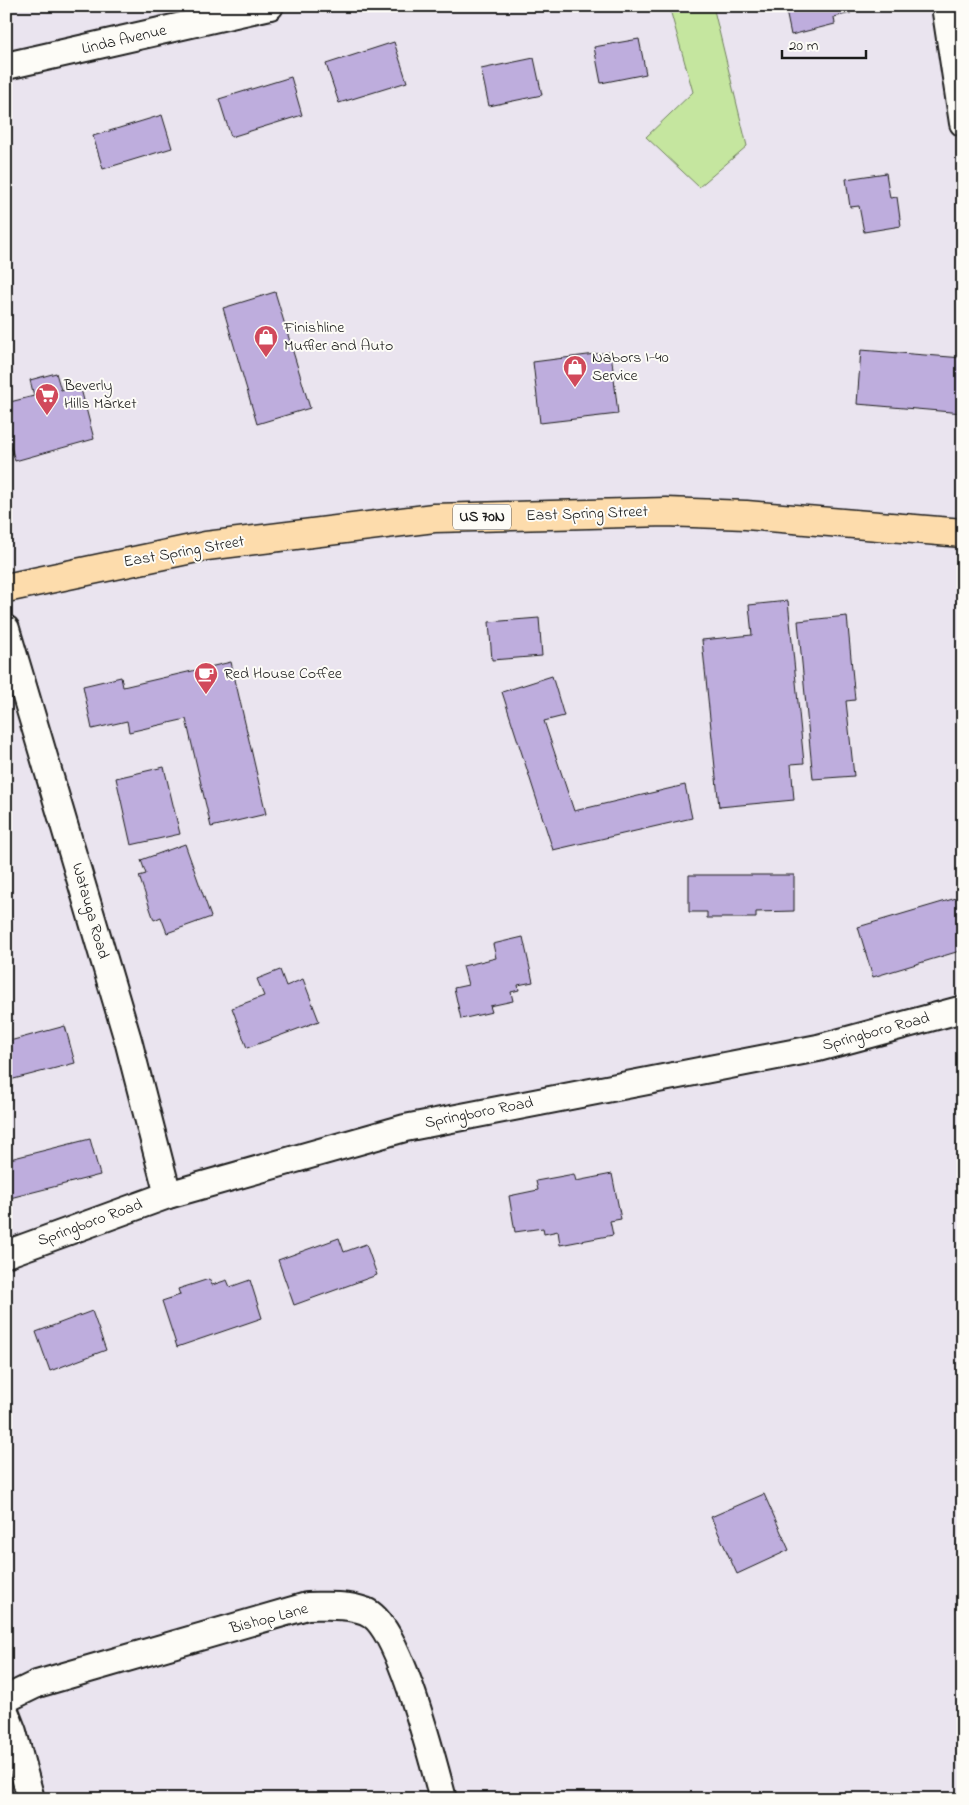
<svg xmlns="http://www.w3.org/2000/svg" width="969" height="1805" viewBox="0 0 969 1805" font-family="'Indie Flower',sans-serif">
	<rect width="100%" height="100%" fill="#eae4ef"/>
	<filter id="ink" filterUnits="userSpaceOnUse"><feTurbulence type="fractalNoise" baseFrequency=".02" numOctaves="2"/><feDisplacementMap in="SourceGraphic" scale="10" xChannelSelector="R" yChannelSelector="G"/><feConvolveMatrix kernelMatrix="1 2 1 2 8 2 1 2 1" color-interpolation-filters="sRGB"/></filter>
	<g filter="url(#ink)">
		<path fill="#c5e69f" stroke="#70815e" d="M669,6H713L747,146L699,187L646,137L693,92Z"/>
		<g fill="#beaddd" stroke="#1c1c1c">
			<path d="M785,6H850L851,13L834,17L835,24L791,35Z"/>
			<path d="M639,39L646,74L601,83L594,47Z"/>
			<path d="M394,42L407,82L339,103L326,64Z"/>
			<path d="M534,58L542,95L489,106L481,69Z"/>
			<path d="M291,77L302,115L231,137L219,99Z"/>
			<path d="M162,115L172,148L103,169L93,136Z"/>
			<path d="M886,173L890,198L897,197L901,226L864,232L859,206L850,207L846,179Z"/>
			<path d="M275,292L310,408L257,424L223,308Z"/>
			<path d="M861,350L963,358V413L857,404Z"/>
			<path d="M611,352L618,414L540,423L533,362Z"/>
			<path d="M56,373L61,390L80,385L94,439L15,461L6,429V403L34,396L30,380Z"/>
			<path d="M788,601L804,763L791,764L794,800L719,807L702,640L752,635L749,605Z"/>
			<path d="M847,616L855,700L846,701L854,776L813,779L798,621Z"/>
			<path d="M539,618L542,656L492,660L489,622Z"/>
			<path d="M231,662L266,814L211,827L186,719L129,732L127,721L92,729L83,686L121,677L123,687Z"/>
			<path d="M552,676L564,716L544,721L574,811L685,785L692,818L553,850L502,692Z"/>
			<path d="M164,767L180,834L131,845L116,778Z"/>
			<path d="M185,844L211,917L167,933L161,917L154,920L139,876L146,874L141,860Z"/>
			<path d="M689,875H794V911L756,912V918H707V912H689Z"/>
			<path d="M963,896V950L873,977L858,927Z"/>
			<path d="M523,937L533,982L518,985L519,990L511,992L513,1001L490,1006L492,1012L461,1019L454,988L468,985L463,966L496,958L493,944Z"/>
			<path d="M280,970L286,986L303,979L319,1021L247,1048L232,1008L264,996L257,979Z"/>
			<path d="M65,1026L75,1063L6,1081V1042Z"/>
			<path d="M90,1139L100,1175L6,1199V1160Z"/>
			<path d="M574,1174L576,1181L612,1174L621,1219L610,1221L613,1235L560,1245L558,1231L544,1234L543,1228L515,1232L509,1196L538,1190L536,1181Z"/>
			<path d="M339,1238L344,1252L366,1244L377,1275L294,1305L278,1260Z"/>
			<path d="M209,1279L212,1285L227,1280L230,1287L250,1280L262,1318L177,1347L162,1301L180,1295L178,1289Z"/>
			<path d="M92,1311L106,1350L50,1371L36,1332Z"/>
			<path d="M764,1494L789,1550L737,1574L711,1517Z"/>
		</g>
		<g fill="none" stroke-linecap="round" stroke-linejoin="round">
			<g stroke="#1c1c1c" stroke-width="30">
				<g id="minor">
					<path d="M945,6L963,123"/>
					<path d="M6,66L270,6"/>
					<path d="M6,629L128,1040L168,1195"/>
					<path d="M6,1254L168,1195L405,1128L818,1048L963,1009"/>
					<path d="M6,1699L37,1684L307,1606C326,1606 347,1604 365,1611C399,1623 433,1762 443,1799"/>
					<path d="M6,1714L13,1732L31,1799"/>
				</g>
			</g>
			<g stroke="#1c1c1c" stroke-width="31">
				<path id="major" d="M6,588L206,546L434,518L666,512L746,515L963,533"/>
			</g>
			<use href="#minor" stroke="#fdfcf7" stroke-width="26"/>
			<use href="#major" stroke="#fddcac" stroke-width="28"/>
		</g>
	</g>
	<defs>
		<g id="shop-pin" transform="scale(1.25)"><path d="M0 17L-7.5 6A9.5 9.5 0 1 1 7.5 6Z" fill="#d1495b" stroke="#fdfcf7"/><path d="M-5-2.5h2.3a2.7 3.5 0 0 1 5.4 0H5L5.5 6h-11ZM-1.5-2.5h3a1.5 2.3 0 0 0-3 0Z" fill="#fff"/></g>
		<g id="supermarket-pin" transform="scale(1.25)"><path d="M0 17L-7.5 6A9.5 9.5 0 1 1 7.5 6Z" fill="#d1495b" stroke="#fdfcf7"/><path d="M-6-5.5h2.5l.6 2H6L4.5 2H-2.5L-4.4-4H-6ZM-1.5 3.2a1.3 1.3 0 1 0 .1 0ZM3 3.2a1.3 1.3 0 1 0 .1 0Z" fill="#fff"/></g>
		<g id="cafe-pin" transform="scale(1.25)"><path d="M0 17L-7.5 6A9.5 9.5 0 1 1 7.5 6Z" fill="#d1495b" stroke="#fdfcf7"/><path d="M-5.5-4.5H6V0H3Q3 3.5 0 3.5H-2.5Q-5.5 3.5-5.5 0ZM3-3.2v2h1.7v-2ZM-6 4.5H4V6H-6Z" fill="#fff"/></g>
	</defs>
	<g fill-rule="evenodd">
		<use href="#shop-pin" x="266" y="337"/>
		<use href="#shop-pin" x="575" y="367"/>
		<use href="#supermarket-pin" x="47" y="395"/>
		<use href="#cafe-pin" x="206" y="674"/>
	</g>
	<g text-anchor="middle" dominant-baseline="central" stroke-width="4" stroke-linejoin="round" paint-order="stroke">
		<rect fill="#fdfcf7" stroke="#605f5e" stroke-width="1" x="453" y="504.5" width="58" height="25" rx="4"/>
		<g font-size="15" font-weight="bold" fill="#1c1c1c">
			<text x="482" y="517">US 70N</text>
		</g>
		<g font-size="16" fill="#1c1c1c" stroke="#fdfcf7">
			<text transform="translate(124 40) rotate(-13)">Linda Avenue</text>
			<text transform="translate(587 514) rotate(-2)">East Spring Street</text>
			<text transform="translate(184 552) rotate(-10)">East Spring Street</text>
			<text transform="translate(90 911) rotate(74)">Watauga Road</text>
			<text transform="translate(876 1032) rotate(-15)">Springboro Road</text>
			<text transform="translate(479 1113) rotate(-11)">Springboro Road</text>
			<text transform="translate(90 1223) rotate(-20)">Springboro Road</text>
			<text transform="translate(269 1619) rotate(-15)">Bishop Lane</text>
		</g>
		<g font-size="16" fill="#1c1c1c" stroke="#fdfcf7" text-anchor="start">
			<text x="284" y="328">Finishline<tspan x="284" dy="18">Muffler and Auto</tspan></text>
			<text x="592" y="358">Nabors I-40<tspan x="592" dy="18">Service</tspan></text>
			<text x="64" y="386">Beverly<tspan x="64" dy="18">Hills Market</tspan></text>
			<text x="224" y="674">Red House Coffee</text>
		</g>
	</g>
	<rect width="969" height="1805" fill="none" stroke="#fdfcf7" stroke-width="25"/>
	<rect x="12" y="12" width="944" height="1780" fill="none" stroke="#1c1c1c" stroke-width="2" filter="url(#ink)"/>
	<path d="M782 50v8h84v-8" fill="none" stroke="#1c1c1c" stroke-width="2.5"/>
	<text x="789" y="50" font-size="15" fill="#1c1c1c" stroke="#fdfcf7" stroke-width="4" paint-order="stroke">20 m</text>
</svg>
